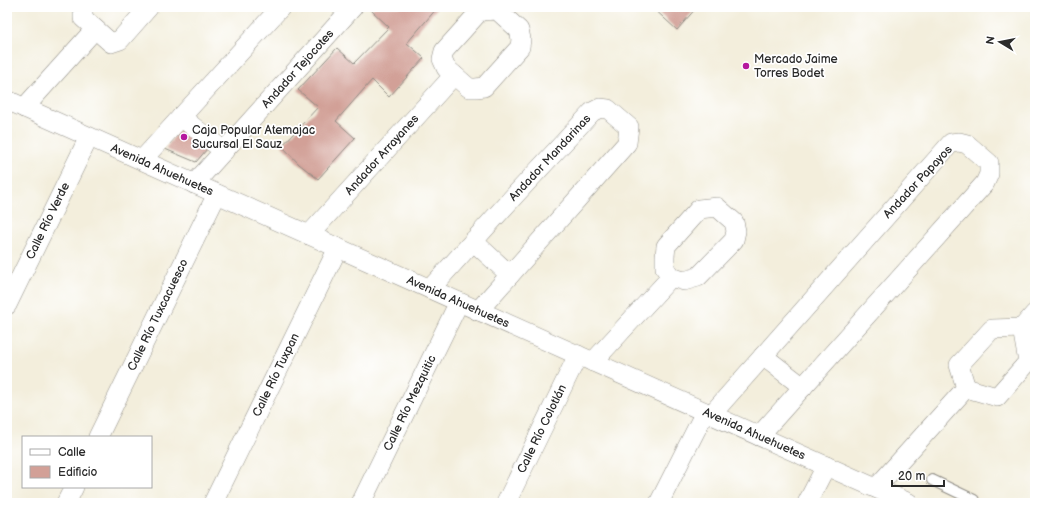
<svg xmlns="http://www.w3.org/2000/svg" width="1042" height="510" viewBox="0 0 1042 510" font-family="'Balsamiq Sans',sans-serif">
	<rect width="100%" height="100%" fill="#fff"/>
	<filter id="ink" filterUnits="userSpaceOnUse"><feTurbulence type="fractalNoise" baseFrequency=".025" numOctaves="2"/><feDisplacementMap in="SourceGraphic" scale="8" xChannelSelector="R" yChannelSelector="G"/><feConvolveMatrix kernelMatrix="1 2 1 2 8 2 1 2 1" color-interpolation-filters="sRGB"/></filter>
	<filter id="wash" filterUnits="userSpaceOnUse"><feTurbulence type="fractalNoise" baseFrequency=".012" numOctaves="4" result="noise"/><feDisplacementMap in="SourceGraphic" scale="16" xChannelSelector="R" yChannelSelector="G"/><feGaussianBlur stdDeviation="0.9" result="paint"/><feColorMatrix in="noise" values="0 0 0 0 0 0 0 0 0 0 0 0 0 0 0 0 0 1.4 0 .05"/><feComposite in="paint" operator="in"/></filter>
	<g filter="url(#wash)">
		<rect width="100%" height="100%" fill="#f3eedc"/>
		<g id="blocks">
			<g fill="#d2a097">
				<path d="M374,7H438L407,43L424,58L389,97L372,80L336,121L355,138L318,179L299,164L282,146L318,107L298,90L337,48L354,63L389,27L371,10Z"/>
				<path d="M652,7H697L677,30Z"/>
				<path d="M182,126L207,149L196,162L165,149Z"/>
			</g>
		</g>
	</g>
	<g filter="url(#ink)">
		<use href="#blocks" fill-opacity="0" stroke="#8f8c84" stroke-width="1"/>
		<g fill="none" stroke-linecap="round" stroke-linejoin="round">
			<g stroke="#8f8c84" stroke-width="12">
				<path id="service" d="M932,480L974,500L971,503"/>
			</g>
			<g stroke="#8f8c84" stroke-width="20">
				<g id="minor">
					<path d="M84,7L83,9V18L111,43L120,40L149,7"/>
					<path d="M497,10L519,30L521,39L520,47L484,87L476,88H469L446,68L442,59L444,51L480,11Z"/>
					<path d="M7,100L909,503"/>
					<path d="M24,108L95,29"/>
					<path d="M181,117L224,151"/>
					<path d="M142,160L281,7"/>
					<path d="M194,184L353,7"/>
					<path d="M717,207L734,222L736,231L734,240L698,277L684,281L671,277L665,268V256L666,246L699,209Z"/>
					<path d="M309,235L454,75"/>
					<path d="M473,241L510,275"/>
					<path d="M430,289L516,194L592,112L600,108L608,109L629,127L627,143L478,311"/>
					<path d="M7,305L89,137"/>
					<path d="M763,356L803,387"/>
					<path d="M593,362L671,277"/>
					<path d="M966,388L959,365L992,329L1022,328L1035,313"/>
					<path d="M966,388L997,397L1028,362L1022,328"/>
					<path d="M711,415L951,143L959,142L967,144L989,163V174L985,183L759,436"/>
					<path d="M98,437L217,194"/>
					<path d="M876,488L966,388"/>
					<path d="M66,503L74,487"/>
					<path d="M213,503L338,248"/>
					<path d="M361,503L459,302"/>
					<path d="M506,503L578,355"/>
					<path d="M659,503L705,412"/>
					<path d="M807,503L826,466"/>
				</g>
			</g>
			<use href="#service" stroke="#fff" stroke-width="10"/>
			<use href="#minor" stroke="#fff" stroke-width="19"/>
		</g>
	</g>
	<g fill="#b5179e" stroke="#fff" stroke-width="1.5">
		<circle cx="746" cy="66" r="4"/>
		<circle cx="184" cy="137" r="4"/>
	</g>
	<g text-anchor="middle" dominant-baseline="central" stroke-width="3.5" stroke-linejoin="round" paint-order="stroke">
		<g font-size="12" fill="#2b2b2b" stroke="#fff" text-anchor="start">
			<text x="754" y="59">Mercado Jaime<tspan x="754" dy="14">Torres Bodet</tspan></text>
			<text x="192" y="130">Caja Popular Atemajac<tspan x="192" dy="14">Sucursal El Sauz</tspan></text>
		</g>
		<g font-size="12" fill="#2b2b2b" stroke="#fff">
			<text transform="translate(298 69) rotate(-48)">Andador Tejocotes</text>
			<text transform="translate(382 155) rotate(-48)">Andador Arrayanes</text>
			<text transform="translate(550 158) rotate(-47)">Andador Mandarinas</text>
			<text transform="translate(162 170) rotate(24)">Avenida Ahuehuetes</text>
			<text transform="translate(918 182) rotate(-47)">Andador Papayos</text>
			<text transform="translate(48 221) rotate(-64)">Calle Río Verde</text>
			<text transform="translate(458 302) rotate(24)">Avenida Ahuehuetes</text>
			<text transform="translate(158 315) rotate(-64)">Calle Río Tuxcacuesco</text>
			<text transform="translate(276 375) rotate(-64)">Calle Río Tuxpan</text>
			<text transform="translate(410 403) rotate(-64)">Calle Río Mezquitic</text>
			<text transform="translate(542 429) rotate(-64)">Calle Río Colotlán</text>
			<text transform="translate(754 434) rotate(24)">Avenida Ahuehuetes</text>
		</g>
	</g>
	<rect width="1042" height="510" fill="none" stroke="#fff" stroke-width="24"/>
	<rect x="22" y="436" width="130" height="52" fill="#ffffff" stroke="#aaaaaa"/>
	<rect x="30" y="449" width="20" height="6" fill="#ffffff" stroke="#aaaaaa"/>
	<text x="58" y="456" font-size="12" fill="#2b2b2b">Calle</text>
	<rect x="30" y="466" width="20" height="12" fill="#d2a097" stroke="#aaaaaa"/>
	<text x="58" y="476" font-size="12" fill="#2b2b2b">Edificio</text>
	<g transform="translate(1000 42) rotate(280)" stroke="#ffffff" stroke-width="3" paint-order="stroke">
	<path d="M0-3L7 15L0 10L-7 15Z" fill="#2b2b2b"/>
	<text y="-6" font-size="11" font-weight="bold" text-anchor="middle" fill="#2b2b2b">N</text>
	</g>
	<path d="M892 480v6h52v-6" fill="none" stroke="#2b2b2b" stroke-width="2"/>
	<text x="898" y="480" font-size="12" fill="#2b2b2b" stroke="#ffffff" stroke-width="3" paint-order="stroke">20 m</text>
</svg>
